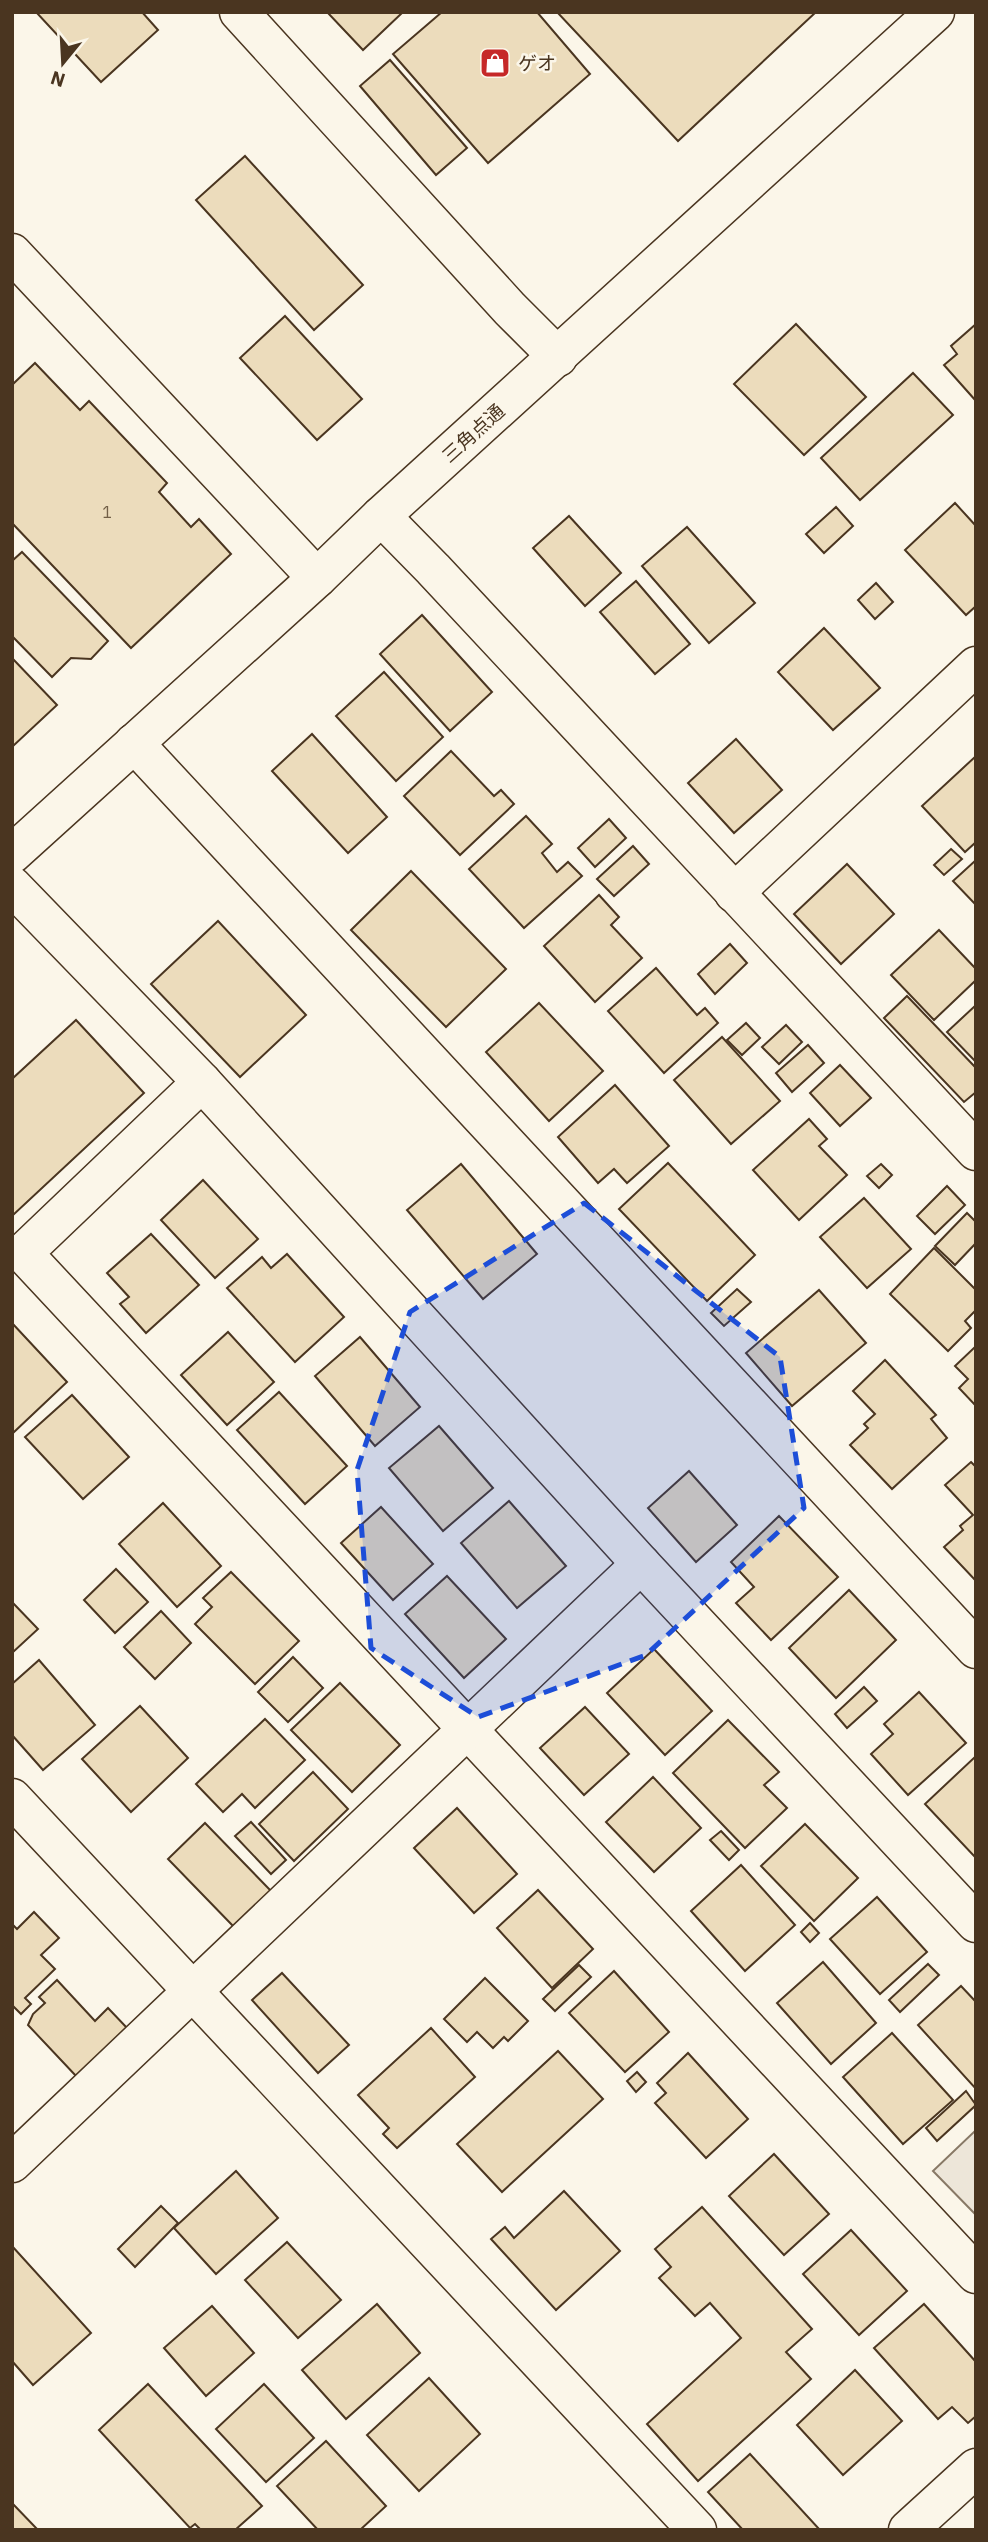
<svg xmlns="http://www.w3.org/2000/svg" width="988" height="2542" viewBox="0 0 988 2542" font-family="'IBM Plex Sans','Noto Sans JP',sans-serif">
	<rect width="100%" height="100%" fill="#fbf6e9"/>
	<path fill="#ede6d9" stroke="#887966" stroke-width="2" d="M976,2130V2215L933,2171Z"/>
	<g fill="#ecdcbc" stroke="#4a3520" stroke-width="2">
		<path d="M36,12H142L158,30L101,82Z"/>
		<path d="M327,12H403L363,50Z"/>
		<path d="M442,12H537L590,74L488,163L393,54Z"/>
		<path d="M557,12H816L678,141Z"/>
		<path d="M390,60L467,148L436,175L360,86Z"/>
		<path d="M245,156L363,285L314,330L196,200Z"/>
		<path d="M285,316L362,399L317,440L240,358Z"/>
		<path d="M796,324L866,397L804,455L734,384Z"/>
		<path d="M976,324V401L944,365L957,354L951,346Z"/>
		<path d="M35,363L80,410L89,401L167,483L159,492L191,527L199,519L231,554L131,648L12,523V385Z"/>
		<path d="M913,373L953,415L860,500L821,458Z"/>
		<path d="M955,503L976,526V606L966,615L905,550Z"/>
		<path d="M836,507L853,526L824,553L806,534Z"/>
		<path d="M569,516L621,573L585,606L533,548Z"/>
		<path d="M687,527L755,603L709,643L642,566Z"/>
		<path d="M22,552L108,641L91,659L71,658L52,677L12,636V561Z"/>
		<path d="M636,581L690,644L655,674L600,612Z"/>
		<path d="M876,583L893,602L875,619L858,600Z"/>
		<path d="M422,615L492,692L450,731L380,654Z"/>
		<path d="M824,628L880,688L833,730L778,672Z"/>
		<path d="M12,658L57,705L12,747Z"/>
		<path d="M384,672L443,737L396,781L336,716Z"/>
		<path d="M312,734L387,817L348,853L272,771Z"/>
		<path d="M736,739L782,790L734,833L688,783Z"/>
		<path d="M451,751L494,796L501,790L514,804L460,855L404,796Z"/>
		<path d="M976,756V842L965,852L922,806Z"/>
		<path d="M526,816L552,844L542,853L557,872L568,862L582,876L524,928L469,869Z"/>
		<path d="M609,819L626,838L595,867L578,848Z"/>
		<path d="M633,846L649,864L614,896L597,879Z"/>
		<path d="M951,849L962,859L944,875L934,865Z"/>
		<path d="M976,860V905L953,881Z"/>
		<path d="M847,864L894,914L841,964L794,914Z"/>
		<path d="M411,871L506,969L446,1027L351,930Z"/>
		<path d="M599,895L619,917L611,925L642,958L595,1002L544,946Z"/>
		<path d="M218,921L306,1015L240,1077L151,984Z"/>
		<path d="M939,930L976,969V980L934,1020L891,975Z"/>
		<path d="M730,944L747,963L715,994L698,974Z"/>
		<path d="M656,968L697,1015L705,1008L718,1023L664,1073L608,1011Z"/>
		<path d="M907,996L976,1068V1092L964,1102L884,1018Z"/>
		<path d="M539,1003L603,1071L549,1121L486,1052Z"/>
		<path d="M976,1005V1062L947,1032Z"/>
		<path d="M76,1020L144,1093L12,1216V1079Z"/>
		<path d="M746,1023L760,1038L742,1055L727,1040Z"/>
		<path d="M786,1025L802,1042L779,1064L762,1047Z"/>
		<path d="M722,1037L780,1101L731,1144L674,1080Z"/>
		<path d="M808,1045L824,1063L792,1092L776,1073Z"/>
		<path d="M840,1065L871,1098L840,1126L810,1093Z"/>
		<path d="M615,1085L669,1146L627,1183L614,1169L598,1183L558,1137Z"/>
		<path d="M809,1119L827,1139L819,1146L847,1175L799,1220L753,1170Z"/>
		<path d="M668,1163L755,1255L707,1301L619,1209Z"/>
		<path d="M461,1164L537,1254L483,1299L407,1210Z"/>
		<path d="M881,1164L892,1175L879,1188L867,1176Z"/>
		<path d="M203,1180L258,1239L215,1278L161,1220Z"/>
		<path d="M947,1186L965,1205L935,1234L917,1216Z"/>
		<path d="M864,1198L911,1249L867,1288L820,1237Z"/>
		<path d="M967,1213L976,1222V1243L955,1265L935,1246Z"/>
		<path d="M151,1234L199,1285L146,1333L120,1304L129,1297L107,1273Z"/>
		<path d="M934,1248L976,1290V1310L965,1321L971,1328L948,1351L890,1294Z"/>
		<path d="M287,1254L344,1317L295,1362L227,1288L262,1257L271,1268Z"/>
		<path d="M737,1289L751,1302L724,1326L711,1313Z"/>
		<path d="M819,1290L866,1343L792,1406L746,1353Z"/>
		<path d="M12,1323L67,1382L14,1432L12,1430Z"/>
		<path d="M228,1332L274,1382L227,1425L181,1375Z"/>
		<path d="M360,1337L420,1407L375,1446L315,1376Z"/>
		<path d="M976,1346V1406L959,1388L968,1379L955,1366Z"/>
		<path d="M885,1360L936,1415L931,1419L947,1438L892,1489L850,1445L868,1428L864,1424L875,1414L853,1391Z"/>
		<path d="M279,1392L347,1466L305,1504L237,1430Z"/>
		<path d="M72,1395L129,1457L83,1499L25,1437Z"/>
		<path d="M439,1426L493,1488L443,1531L389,1468Z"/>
		<path d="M971,1462L976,1467V1581L944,1547L963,1530L960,1526L973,1515L945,1485Z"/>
		<path d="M689,1471L737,1525L696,1562L648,1508Z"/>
		<path d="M509,1501L566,1566L517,1608L461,1543Z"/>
		<path d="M163,1503L221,1566L177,1607L119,1544Z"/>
		<path d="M381,1507L433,1564L393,1600L341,1543Z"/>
		<path d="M779,1516L838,1577L771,1640L736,1603L754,1587L731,1562Z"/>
		<path d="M116,1569L148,1602L115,1633L84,1600Z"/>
		<path d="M231,1572L299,1641L255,1684L195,1624L212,1607L203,1598Z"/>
		<path d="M447,1576L506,1639L464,1678L405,1614Z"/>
		<path d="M849,1590L896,1640L836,1698L789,1648Z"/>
		<path d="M12,1602L38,1629L12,1653Z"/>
		<path d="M161,1611L191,1643L155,1679L124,1647Z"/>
		<path d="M654,1649L712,1711L665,1755L607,1693Z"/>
		<path d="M293,1657L323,1688L288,1722L258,1692Z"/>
		<path d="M39,1660L95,1725L43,1770L12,1735V1684Z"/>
		<path d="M340,1683L400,1745L352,1792L291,1730Z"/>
		<path d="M864,1687L877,1701L847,1728L835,1714Z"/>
		<path d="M919,1692L966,1743L908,1795L871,1754L893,1734L884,1724Z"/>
		<path d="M140,1706L188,1758L131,1812L82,1759Z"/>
		<path d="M585,1707L629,1754L584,1795L540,1748Z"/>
		<path d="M265,1719L305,1760L255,1808L242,1794L223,1812L196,1784Z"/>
		<path d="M728,1720L779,1772L764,1785L787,1808L745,1848L673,1773Z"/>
		<path d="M976,1756V1857H975L925,1804Z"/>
		<path d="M313,1772L348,1809L294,1861L259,1824Z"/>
		<path d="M653,1777L701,1828L654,1872L606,1822Z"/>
		<path d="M457,1808L517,1874L474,1913L414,1848Z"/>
		<path d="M251,1822L286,1860L271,1874L235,1836Z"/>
		<path d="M205,1823L272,1892L235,1928L168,1859Z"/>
		<path d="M805,1824L858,1878L814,1921L761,1866Z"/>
		<path d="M721,1831L739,1850L729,1860L710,1840Z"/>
		<path d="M741,1865L795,1925L745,1971L691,1911Z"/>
		<path d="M538,1890L593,1949L552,1988L497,1928Z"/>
		<path d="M877,1897L927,1952L880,1994L830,1939Z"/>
		<path d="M34,1912L59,1938L41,1955L55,1969L25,1998L31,2004L21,2014L12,2005V1924L17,1929Z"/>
		<path d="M810,1923L819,1933L810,1942L801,1932Z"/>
		<path d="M823,1962L876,2023L831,2064L777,2003Z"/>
		<path d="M928,1964L939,1975L900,2012L889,2000Z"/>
		<path d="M579,1965L591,1977L555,2011L543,1999Z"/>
		<path d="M614,1971L669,2032L625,2072L569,2013Z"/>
		<path d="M282,1973L349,2045L318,2073L252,2000Z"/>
		<path d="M485,1978L528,2021L508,2041L504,2037L493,2048L477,2032L467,2042L444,2019Z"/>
		<path d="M57,1980L95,2021L108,2008L128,2029L77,2077L28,2025L33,2014L45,2003L39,1997Z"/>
		<path d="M961,1986L976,2002V2089L918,2025Z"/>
		<path d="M431,2028L475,2077L397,2148L383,2134L389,2128L358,2095Z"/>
		<path d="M892,2033L953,2100L903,2144L843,2077Z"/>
		<path d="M558,2051L603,2099L502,2192L457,2144Z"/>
		<path d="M688,2053L748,2119L706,2158L655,2103L666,2093L657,2083Z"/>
		<path d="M637,2072L646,2082L636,2092L627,2081Z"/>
		<path d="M966,2091L976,2105L937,2141L926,2128Z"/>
		<path d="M774,2154L829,2214L784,2255L729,2196Z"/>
		<path d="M236,2171L278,2218L216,2274L174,2228Z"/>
		<path d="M564,2191L620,2251L556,2310L491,2239L505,2227L514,2238Z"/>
		<path d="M161,2206L178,2223L135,2267L118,2249Z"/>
		<path d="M702,2207L812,2329L786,2352L811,2379L698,2481L647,2424L741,2338L710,2303L695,2316L659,2278L671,2267L655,2249Z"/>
		<path d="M851,2230L907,2291L859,2335L803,2274Z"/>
		<path d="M287,2242L341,2300L298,2338L245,2280Z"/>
		<path d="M12,2246L91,2333L33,2385L12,2361Z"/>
		<path d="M377,2304L420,2353L346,2419L302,2370Z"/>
		<path d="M924,2304L976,2362V2416L968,2423L952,2407L938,2419L874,2348Z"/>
		<path d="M212,2306L254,2353L206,2396L164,2348Z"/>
		<path d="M855,2370L902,2421L843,2475L797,2425Z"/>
		<path d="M429,2378L480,2434L419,2491L367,2435Z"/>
		<path d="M148,2384L262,2506L235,2530H201L195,2524L190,2528L99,2430Z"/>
		<path d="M264,2384L314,2438L266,2482L216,2429Z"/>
		<path d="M326,2441L386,2506L360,2530H318L277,2486Z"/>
		<path d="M750,2454L820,2530H743L708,2492Z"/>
		<path d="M12,2503L38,2530H12Z"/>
	</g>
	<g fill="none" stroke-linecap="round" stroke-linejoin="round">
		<g stroke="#4a3520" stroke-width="41">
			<g id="minor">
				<path d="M239,12L510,309L558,357"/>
				<path d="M12,253L317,578"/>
				<path d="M381,516L433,569L976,1151"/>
				<path d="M134,743L976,1649"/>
				<path d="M12,854L317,578L381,516L935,12"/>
				<path d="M12,886L202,1082L641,1564L976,1923"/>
				<path d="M734,893L976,666"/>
				<path d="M202,1082L23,1253L976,2274"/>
				<path d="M12,1798L697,2530"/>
				<path d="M12,2163L641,1564"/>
				<path d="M908,2530L976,2468"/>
			</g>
		</g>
		<use href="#minor" stroke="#fbf6e9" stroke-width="38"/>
	</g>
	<path fill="#1d4ed8" fill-opacity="0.2" stroke="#1d4ed8" stroke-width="5" stroke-dasharray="14 9" stroke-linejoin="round" d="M584,1203L780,1357L804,1508L646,1655L478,1717L371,1648L357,1470L410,1312Z"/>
	<defs>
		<g id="shop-square" transform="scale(1.575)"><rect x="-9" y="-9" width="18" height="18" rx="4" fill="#c62828" stroke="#fbf6e9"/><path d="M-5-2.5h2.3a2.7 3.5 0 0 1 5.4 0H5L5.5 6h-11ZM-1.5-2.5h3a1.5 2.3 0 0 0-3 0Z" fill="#fff"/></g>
	</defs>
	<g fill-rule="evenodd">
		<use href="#shop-square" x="495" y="63"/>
	</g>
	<g text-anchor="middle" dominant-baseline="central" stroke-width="5" stroke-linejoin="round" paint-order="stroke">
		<g font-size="16" fill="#725f47">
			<text x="107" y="512">1</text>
		</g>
		<g font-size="19" fill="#4a3520" stroke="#fbf6e9" text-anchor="start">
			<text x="518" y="63">ゲオ</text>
		</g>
		<g font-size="19" fill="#4a3520" stroke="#fbf6e9">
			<text transform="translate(473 433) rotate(-42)">三角点通</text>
		</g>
	</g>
	<rect width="988" height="2542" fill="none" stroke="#4a3520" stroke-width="28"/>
	<g transform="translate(63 63) rotate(198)" stroke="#fbf6e9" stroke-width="5" paint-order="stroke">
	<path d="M0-5L12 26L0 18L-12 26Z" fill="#4a3520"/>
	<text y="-10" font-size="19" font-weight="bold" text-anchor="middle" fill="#4a3520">N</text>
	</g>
</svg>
